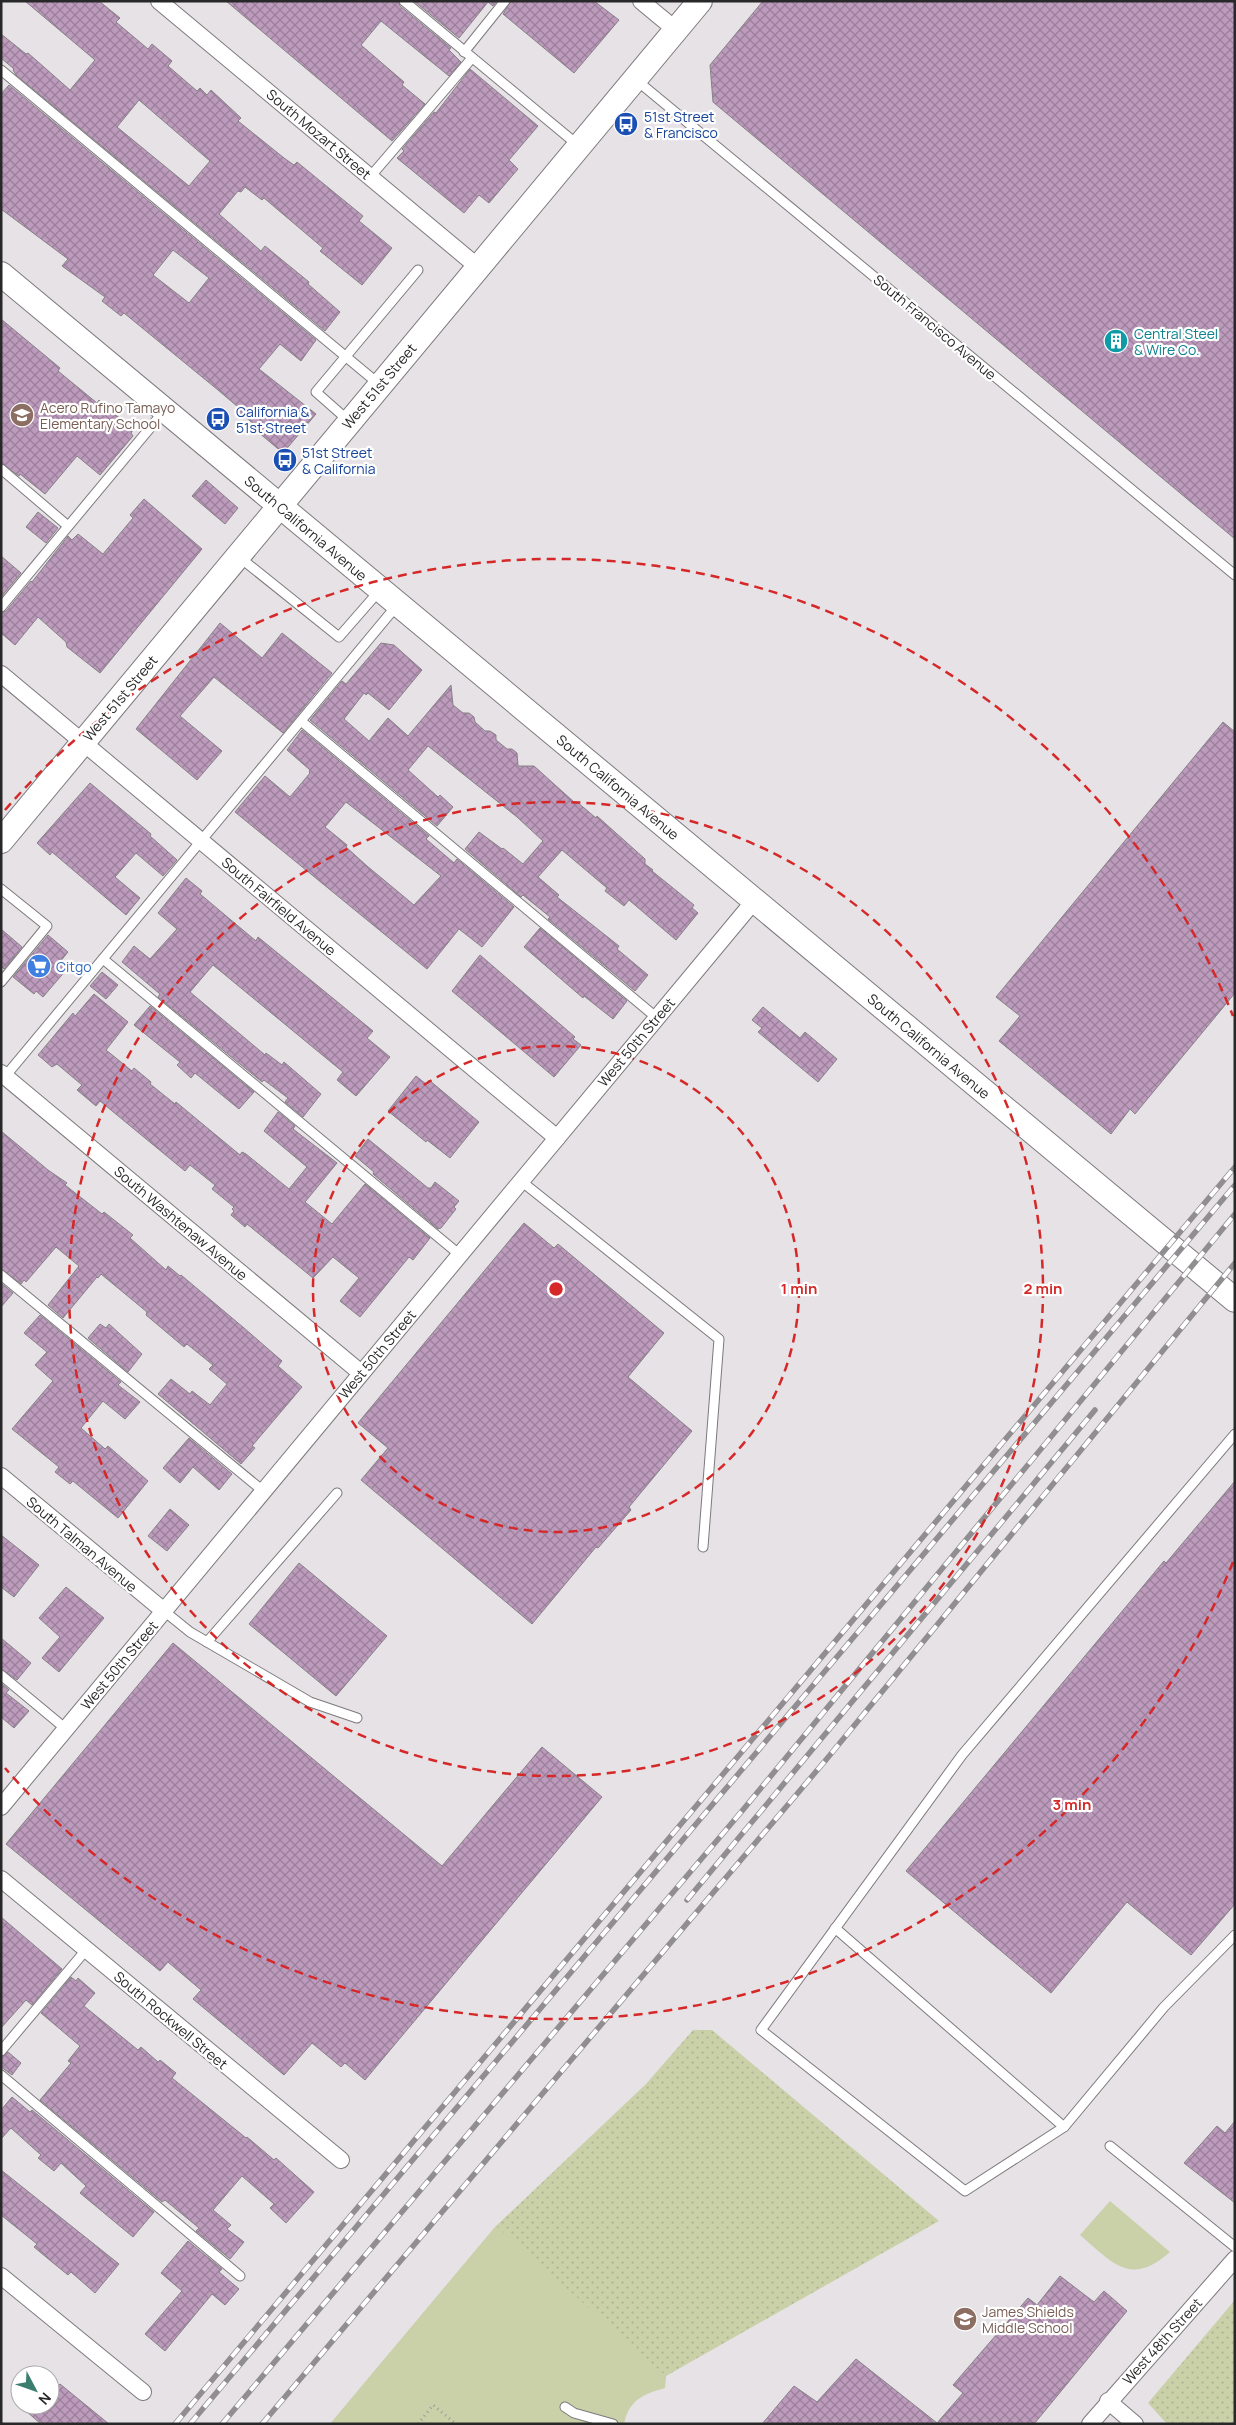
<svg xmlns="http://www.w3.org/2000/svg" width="1236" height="2425" viewBox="0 0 1236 2425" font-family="Manrope,sans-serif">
	<defs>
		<pattern id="grass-dots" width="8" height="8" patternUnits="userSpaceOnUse" patternTransform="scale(1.25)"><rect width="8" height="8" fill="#cad1a8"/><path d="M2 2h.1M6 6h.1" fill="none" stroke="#aeb391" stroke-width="1.8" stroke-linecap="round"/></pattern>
		<pattern id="building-cross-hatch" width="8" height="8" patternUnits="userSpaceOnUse" patternTransform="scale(1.25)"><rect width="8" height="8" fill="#bd9bbd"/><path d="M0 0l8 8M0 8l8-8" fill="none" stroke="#9a7e9a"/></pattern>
	</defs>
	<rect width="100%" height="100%" fill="#e6e2e6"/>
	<g fill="url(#grass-dots)">
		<path d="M693,2030H712L939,2221L666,2376L665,2381L330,2424L496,2226L646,2084Z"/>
		<path d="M1235,2300V2424H1167L1148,2403Z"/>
	</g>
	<g fill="#cad1a8">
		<path d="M1110,2201L1170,2252C1130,2287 1113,2263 1080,2235Z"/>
		<path d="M496,2226L666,2376L665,2388C643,2394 629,2400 624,2424H330Z"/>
	</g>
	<g fill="url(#building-cross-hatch)" stroke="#868286" fill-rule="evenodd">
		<path d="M25,1H99L120,18L116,22L148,49L152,44L172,61L168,66L197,91L200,88L207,95L211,90L241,118L238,121L284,158L294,165L297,162L363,216L359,221L392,248L362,285L320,251L323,248L264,198L262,200L245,187L241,192L238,191L219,214L261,251L265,246L309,282L308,284L340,312L325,331L16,75L13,70L14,69L1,58V34L26,54L28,53L70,90L95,60ZM139,100L210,161L189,186L117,127Z"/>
		<path d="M226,1H398L400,6L451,48L449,50L461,62L449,76L381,21L361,45L404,82L402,85L425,104L392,141Z"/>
		<path d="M414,1H497L493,6L488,2L459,38Z"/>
		<path d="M511,1H594L619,20L574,73L503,14Z"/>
		<path d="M763,1H1235V539L713,102L710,65Z"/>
		<path d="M470,69L538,126L509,160L518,169L489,203L479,195L464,213L397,158L404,151L402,149L434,112L436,113Z"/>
		<path d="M9,85L316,340L301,361L280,344L259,369L316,414L283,453L252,427L254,424L236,410L238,407L218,390L124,313L121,316L102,301L105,297L62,266L68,259L1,209V94ZM173,250L209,278L189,303L153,275Z"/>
		<path d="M1,319L60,368L58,371L97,403L99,400L133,430L131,433L133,436L100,475L77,456L45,494L20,474L19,476L1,463Z"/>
		<path d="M206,480L238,508L225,524L192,496Z"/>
		<path d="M144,499L202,549L100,673L67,647L66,642L38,617L15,645L1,633V613L6,611L31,581L32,582L68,536L72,540L78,534L103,554L133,518L130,515Z"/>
		<path d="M38,512L58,528L46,543L26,527Z"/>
		<path d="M1,556L21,573L1,597Z"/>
		<path d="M220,623L262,658L282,633L332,673L283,733L214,677L180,716L222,751L197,780L136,729Z"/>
		<path d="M381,643L394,645L422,670L389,710L368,693L366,695L364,693L344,719L369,741L388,718L408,736L451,685L453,705L463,713H469L474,717L475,722L485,731H490L496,735V740L507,749H512L517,753L518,766H534L574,802H577L596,818L597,816L645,859V864L653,870L652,871L694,905L692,908L698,913L676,940L629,900L624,906L605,891L607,888L562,850L538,877L559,895L557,897L619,946L617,949L648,975L635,991L548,919L550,917L523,895L521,897L465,849L479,832L502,849L503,848L523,864L543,841L517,817L428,746L408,770L438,797L440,795L453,807L437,826L310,720L342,681L346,684Z"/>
		<path d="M1223,722L1235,732V993L1135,1114L1130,1109L1111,1134L999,1041L1020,1016L996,997Z"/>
		<path d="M302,730L429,836L426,839L454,863L457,859L514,907L482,947L459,929L427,969L235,812L265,776L290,797L310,773L309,772L310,770L287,750ZM346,802L441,876L414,905L367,866L346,847L347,845L325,827Z"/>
		<path d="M90,783L151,834L150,836L177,860L163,876L136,853L115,877L140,898L126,915L52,852L50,855L37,843Z"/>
		<path d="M186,878L202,891L200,894L256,941L258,937L373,1031L367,1038L390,1057L356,1096L337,1080L343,1072L213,965L190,992L265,1055L266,1053L282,1065L284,1062L321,1094L303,1117L285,1102L288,1098L264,1080L262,1082L158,997L160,994L122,962L134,946L150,959L177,929L158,913Z"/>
		<path d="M540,928L627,1001L613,1019L584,996L583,998L524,947Z"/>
		<path d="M1,929L22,947L4,969L1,966Z"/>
		<path d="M48,935L68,952L59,963L67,969L43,997L36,991L34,994L13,977Z"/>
		<path d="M480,955L575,1037L573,1039L581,1045L554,1077L452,991Z"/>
		<path d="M102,972L118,985L106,999L90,986Z"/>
		<path d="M94,994L128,1022L106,1050L132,1071L134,1068L151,1082L150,1084L175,1104L176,1102L240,1155L242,1152L246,1154L289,1189L307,1167L264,1131L278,1112L295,1126L293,1129L337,1163L305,1202L332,1224L365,1184L430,1238L413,1260L409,1257L360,1317L340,1301L359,1278L333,1257L313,1278L247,1224L245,1227L231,1215L234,1211L232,1209L234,1207L212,1189L215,1185L190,1165L185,1171L100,1101L96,1106L77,1090L82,1085L57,1064L52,1067L38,1055L73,1013L75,1016Z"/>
		<path d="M150,1006L254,1092L239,1109L195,1073L191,1078L177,1065L180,1062L134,1025Z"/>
		<path d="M763,1007L800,1038L805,1032L837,1059L818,1082L758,1032L762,1028L752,1020Z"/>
		<path d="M416,1076L426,1084L429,1080L479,1122L450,1158L427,1140L426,1142L388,1111Z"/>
		<path d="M1,1131L48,1170L67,1183L65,1185L102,1214L104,1212L133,1235L130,1238L166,1270L168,1266L180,1276L181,1275L244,1328L282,1361L278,1366L302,1387L252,1446L255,1448L241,1464L158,1394L171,1379L190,1394L192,1391L210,1405L227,1384L209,1369L213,1365L187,1344L184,1347L146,1315L147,1312L101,1274L98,1278L97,1277L63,1318L48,1305L79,1266L56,1247L26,1282L24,1280L21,1284L1,1269Z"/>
		<path d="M368,1139L428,1188H431L435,1182L459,1201L454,1207L456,1209L441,1228L438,1229L373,1174L374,1172L355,1156Z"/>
		<path d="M524,1223L554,1248L558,1244L664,1333L628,1377L692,1431L629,1507L631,1510L598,1548L596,1547L532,1624L361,1480L388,1448L358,1423Z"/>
		<path d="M1,1283L13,1293L1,1307Z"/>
		<path d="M40,1315L121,1382L118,1385L140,1402L125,1419L103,1401L81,1428L105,1449L108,1446L148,1481L118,1518L73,1481L70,1484L55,1472L59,1467L12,1429L53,1381L35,1365L47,1352L24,1333Z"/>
		<path d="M100,1324L106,1328L109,1324L142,1354L128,1372L88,1338Z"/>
		<path d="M189,1438L232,1474L219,1490L193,1467L180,1483L163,1468Z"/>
		<path d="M1235,1481V1904L1191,1955L1127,1902L1051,1993L906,1871L1164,1561L1166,1563Z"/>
		<path d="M170,1509L189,1525L167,1551L148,1536Z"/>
		<path d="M1,1535L39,1565L14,1597L1,1587Z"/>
		<path d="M299,1563L387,1636L336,1696L249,1624Z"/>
		<path d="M66,1587L104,1618L59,1672L42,1658L60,1637L39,1618Z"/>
		<path d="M1,1638L31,1663L17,1680L1,1669Z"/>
		<path d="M173,1643L442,1866L542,1747L602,1797L365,2080L345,2063L341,2067L312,2043L284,2075L193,1999L201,1990L168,1962L160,1971L6,1844Z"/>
		<path d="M1,1683L9,1690L6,1693L29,1711L14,1728L1,1717Z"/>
		<path d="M1,1917L62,1969L32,2005L26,2000L1,2028Z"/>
		<path d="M71,1977L76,1981L78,1978L95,1993L84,2006L138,2050L141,2047L158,2062L160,2060L176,2073L172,2078L246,2138L247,2137L274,2160L276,2158L314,2192L286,2223L270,2208L274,2204L242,2176L213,2210L231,2225L227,2229L244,2242L230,2259L196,2231L199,2228L165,2200L162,2202L40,2100L71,2063L68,2061L80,2046L41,2013Z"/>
		<path d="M8,2052L21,2063L12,2075L1,2067V2057Z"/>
		<path d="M12,2097L30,2112L32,2110L154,2212L133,2237L80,2193L86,2186L61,2163L54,2171L38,2158L41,2155L11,2128L1,2139V2110Z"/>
		<path d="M1235,2121V2203L1184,2163L1217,2126L1225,2133Z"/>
		<path d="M1,2170L119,2264L95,2293L71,2272L68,2275L52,2262L34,2247L37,2244L1,2215Z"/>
		<path d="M188,2241L222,2269L219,2272L239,2289L225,2305L212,2294L165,2351L145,2334L182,2291L161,2273Z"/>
		<path d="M1060,2276L1094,2302L1104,2291L1127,2311L1034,2424H762L794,2386L817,2402L856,2359L937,2423L963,2393L953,2385L1028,2298L1037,2305Z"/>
		<path d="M50,2380L58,2386L60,2384L109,2424H41L19,2405H50Z"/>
	</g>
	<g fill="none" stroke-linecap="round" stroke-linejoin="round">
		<g stroke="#7d797d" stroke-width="11">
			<g id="lane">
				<path d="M404,1L579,146"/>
				<path d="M464,52L505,1"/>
				<path d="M1,70L380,385"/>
				<path d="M635,79L1235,575"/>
				<path d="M370,177L472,58"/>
				<path d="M350,422L316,392L418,270"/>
				<path d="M1,469L68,526"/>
				<path d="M238,556L339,637L380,590"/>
				<path d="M1,607L165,410"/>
				<path d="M301,721L657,1018"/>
				<path d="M1,889L47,926L1,982"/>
				<path d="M103,959L460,1255"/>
				<path d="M3,1079L398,604"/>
				<path d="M521,1181L719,1339L703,1547"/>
				<path d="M1,1275L263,1491"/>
				<path d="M1235,1434L962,1755L761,2030L965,2191L1064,2127L1164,2007L1235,1935"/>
				<path d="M164,1611L190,1632L310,1702L357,1718"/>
				<path d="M207,1642L337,1493"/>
				<path d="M1,1675L66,1729"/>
				<path d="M835,1928L1064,2127"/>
				<path d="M1,2051L86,1950"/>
				<path d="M1,2075L240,2276"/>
				<path d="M1110,2146L1235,2247"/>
				<path d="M565,2407L574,2413L613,2424"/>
			</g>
		</g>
		<g stroke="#7d797d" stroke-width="18">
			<g id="street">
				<path d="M159,1L478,267"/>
				<path d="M641,1L676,30"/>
				<path d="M1,674L557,1138"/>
				<path d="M1,1073L361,1373"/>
				<path d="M1,1476L164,1611"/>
				<path d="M1,1807L754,901"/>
				<path d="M1,1879L341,2160"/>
				<path d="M1,2276L143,2392"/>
				<path d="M1108,2401L1135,2424"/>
				<path d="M1090,2424L1235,2259"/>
			</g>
		</g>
		<g stroke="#7d797d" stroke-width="26">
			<g id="secondary">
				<path d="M1,274L1235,1300"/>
				<path d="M1,841L700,1"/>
			</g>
		</g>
		<path stroke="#9d9a9d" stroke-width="3" stroke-dasharray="1 4" stroke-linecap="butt" d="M418,2424L433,2405L456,2424"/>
		<use href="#lane" stroke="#fff" stroke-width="9"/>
		<use href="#street" stroke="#fff" stroke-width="16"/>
		<use href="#secondary" stroke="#fff" stroke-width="24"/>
		<g stroke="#918e91" stroke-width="5.5">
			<g id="rail">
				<path d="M687,1900L1095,1410"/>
				<path d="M175,2424L1235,1167"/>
				<path d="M190,2424L1235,1185"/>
				<path d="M222,2424L742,1811L1235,1214"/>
				<path d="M262,2424L825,1761L1235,1263"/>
			</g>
		</g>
		<use href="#rail" stroke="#fff" stroke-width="4" stroke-dasharray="11" stroke-linecap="butt"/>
	</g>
	<g fill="none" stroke="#d62828" stroke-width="2.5" stroke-dasharray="9 6">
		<circle cx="556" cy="1289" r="243"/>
		<circle cx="556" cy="1289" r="487"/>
		<path d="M1233 1562A730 730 0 0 1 5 1768M5 810A730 730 0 0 1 1233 1016"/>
	</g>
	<defs>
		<g id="bus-disc" transform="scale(1.25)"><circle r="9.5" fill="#1a4fb4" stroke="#fff"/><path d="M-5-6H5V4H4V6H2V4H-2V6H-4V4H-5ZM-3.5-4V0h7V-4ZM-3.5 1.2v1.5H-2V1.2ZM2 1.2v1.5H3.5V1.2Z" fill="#fff"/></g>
		<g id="building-disc" transform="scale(1.25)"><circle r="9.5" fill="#0f9aa8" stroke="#fff"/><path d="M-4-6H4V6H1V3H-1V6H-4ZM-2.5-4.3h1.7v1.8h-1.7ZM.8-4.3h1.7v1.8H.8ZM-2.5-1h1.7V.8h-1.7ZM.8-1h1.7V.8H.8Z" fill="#fff"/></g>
		<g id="school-disc" transform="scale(1.25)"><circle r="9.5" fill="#8d6e63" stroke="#fff"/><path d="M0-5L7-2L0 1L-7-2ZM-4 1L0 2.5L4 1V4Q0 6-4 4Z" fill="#fff"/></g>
		<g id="supermarket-disc" transform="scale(1.25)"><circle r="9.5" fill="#3f7fe0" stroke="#fff"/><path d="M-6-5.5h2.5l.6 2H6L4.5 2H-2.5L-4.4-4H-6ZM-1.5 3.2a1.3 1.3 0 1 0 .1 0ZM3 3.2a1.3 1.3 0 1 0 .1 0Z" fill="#fff"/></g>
	</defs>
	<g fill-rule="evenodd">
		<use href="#bus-disc" x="626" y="124"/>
		<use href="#building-disc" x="1116" y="341"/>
		<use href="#school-disc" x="22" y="415"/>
		<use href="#bus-disc" x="218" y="419"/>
		<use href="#bus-disc" x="285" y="460"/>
		<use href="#supermarket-disc" x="39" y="966"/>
		<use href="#school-disc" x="965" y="2319"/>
	</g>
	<g text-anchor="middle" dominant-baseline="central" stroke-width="4.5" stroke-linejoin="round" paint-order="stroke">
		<g font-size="14" fill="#164399" stroke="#fff" text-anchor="start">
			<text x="644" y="116">51st Street<tspan x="644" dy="16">&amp; Francisco</tspan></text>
			<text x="236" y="411">California &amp;<tspan x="236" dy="16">51st Street</tspan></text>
			<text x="302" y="452">51st Street<tspan x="302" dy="16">&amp; California</tspan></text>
		</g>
		<g font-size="14" fill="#292829" stroke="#fff">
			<text transform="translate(319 134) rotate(40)">South Mozart Street</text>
			<text transform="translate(935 327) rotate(40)">South Francisco Avenue</text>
			<text transform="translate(379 386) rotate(-50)">West 51st Street</text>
			<text transform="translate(306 528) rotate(40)">South California Avenue</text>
			<text transform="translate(120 698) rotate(-50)">West 51st Street</text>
			<text transform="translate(618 787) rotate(40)">South California Avenue</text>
			<text transform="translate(279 906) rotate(40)">South Fairfield Avenue</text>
			<text transform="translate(636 1042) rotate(-50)">West 50th Street</text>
			<text transform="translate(929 1046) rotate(40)">South California Avenue</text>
			<text transform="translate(181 1223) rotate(40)">South Washtenaw Avenue</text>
			<text transform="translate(377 1354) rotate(-50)">West 50th Street</text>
			<text transform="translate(82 1544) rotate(40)">South Talman Avenue</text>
			<text transform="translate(119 1665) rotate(-50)">West 50th Street</text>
			<text transform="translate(171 2020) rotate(40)">South Rockwell Street</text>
			<text transform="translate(1162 2341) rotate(-48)">West 48th Street</text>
		</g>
		<g font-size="14" fill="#0d838f" stroke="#fff" text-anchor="start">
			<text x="1134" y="333">Central Steel<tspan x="1134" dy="16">&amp; Wire Co.</tspan></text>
		</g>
		<g font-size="14" fill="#785e54" stroke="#fff" text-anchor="start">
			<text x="40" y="407">Acero Rufino Tamayo<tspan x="40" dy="16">Elementary School</tspan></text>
			<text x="982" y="2311">James Shields<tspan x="982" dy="16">Middle School</tspan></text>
		</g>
		<g font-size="14" fill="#366cbe" stroke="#fff" text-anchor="start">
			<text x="56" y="966">Citgo</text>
		</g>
	</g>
	<circle cx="556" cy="1289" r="8" fill="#d62828" stroke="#fff" stroke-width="2.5"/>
	<g font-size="15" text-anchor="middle" font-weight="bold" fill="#d62828" stroke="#fff" stroke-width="4.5" stroke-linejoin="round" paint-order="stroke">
		<text x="799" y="1294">1 min</text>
		<text x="1043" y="1294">2 min</text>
		<text x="1072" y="1810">3 min</text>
	</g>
	<rect width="1236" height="2425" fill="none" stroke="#292829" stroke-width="5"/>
	<g transform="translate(35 2390) rotate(131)"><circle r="24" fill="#ffffff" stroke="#a9a9a9"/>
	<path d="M0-4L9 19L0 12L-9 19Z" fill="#3b7e6f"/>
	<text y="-8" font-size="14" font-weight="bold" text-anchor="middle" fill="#292829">N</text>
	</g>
</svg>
